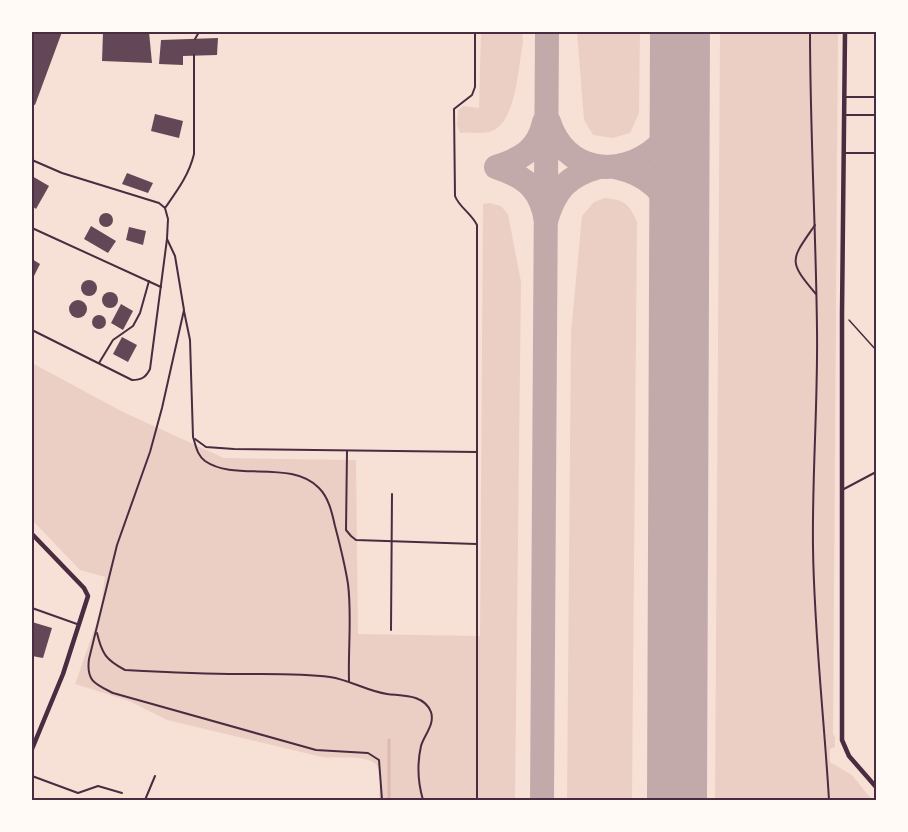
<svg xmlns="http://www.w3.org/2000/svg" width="908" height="832" viewBox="0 0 908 832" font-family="Jost,sans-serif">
	<rect width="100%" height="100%" fill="#f7e1d7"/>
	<g fill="#ebcfc5">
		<path d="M481,32H522L523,42C518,66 517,125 489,132C480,134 469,132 460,133L457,125L458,110L463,106L479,108Z"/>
		<path d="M577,32H640L639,113L630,133L612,138L593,135L584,120Z"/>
		<path d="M720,32H838L833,734L835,737V747L830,749V762L852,775L872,800H715Z"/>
		<path d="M605,198C625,200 629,204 637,222L632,800H567L571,332L582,216L594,202Z"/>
		<path d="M490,203L501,206L508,214L521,282L515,800H379C379,791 382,777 378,768C373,753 336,759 322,757L167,720L129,701L75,684L100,613L105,577L80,570L32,520V363L123,412L224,458L356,460L358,634L480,636L483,204Z"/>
	</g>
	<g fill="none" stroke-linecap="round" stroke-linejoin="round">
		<path stroke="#dcb8b0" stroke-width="3" d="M389,800V740"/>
		<g stroke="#c3aaaa" stroke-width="24">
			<path d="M544,122C538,150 521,159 496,167C526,177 541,189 546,221C555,190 567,176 599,167"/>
			<path d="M549,122C565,172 619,180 657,147C668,138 673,124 680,111"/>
			<path d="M615,167C651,175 662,191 679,221"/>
			<path d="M542,800L547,32"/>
		</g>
		<path stroke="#c3aaaa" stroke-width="60" d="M677,800L680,32"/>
	</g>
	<g fill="#644757">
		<path d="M32,32H62L35,105L32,104Z"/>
		<path d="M103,32H149L152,63L102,61Z"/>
		<path d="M218,38L217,55L183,56V65L159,64L161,40Z"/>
		<path d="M155,114L183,121L179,138L151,131Z"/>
		<path d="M127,173L153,183L148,193L122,184Z"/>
		<path d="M32,176L49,186L36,209L32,206Z"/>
		<circle cx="106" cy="220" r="7"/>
		<path d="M91,226L116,241L108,253L84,239Z"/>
		<path d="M129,227L146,231L143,245L126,240Z"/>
		<path d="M32,259L40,264L32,280Z"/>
		<circle cx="89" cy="288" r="8"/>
		<circle cx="110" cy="300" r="8"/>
		<circle cx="78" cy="309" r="9"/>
		<path d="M121,304L133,311L123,330L111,323Z"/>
		<circle cx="99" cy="322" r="7"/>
		<path d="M122,337L137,345L128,362L113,354Z"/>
		<path d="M32,622L52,628L43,658L32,656Z"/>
	</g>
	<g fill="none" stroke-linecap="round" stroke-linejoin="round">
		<path stroke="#4a2c40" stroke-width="1.5" d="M849,320L876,350"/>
		<g stroke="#4a2c40" stroke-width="2">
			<path d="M475,32V87L472,95L454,109L455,196C459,207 471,213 477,225V800"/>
			<path d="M810,32C810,131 816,231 817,330C818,403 812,475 813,547C814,632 824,716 829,800"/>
			<path d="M195,39L199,32"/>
			<path d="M846,97H876"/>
			<path d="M845,115H876"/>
			<path d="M845,153H876"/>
			<path d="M32,160L62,173L159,203L165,208L168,219L167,239L150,369C146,377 142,380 132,380L32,330"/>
			<path d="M165,208C177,191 189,175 194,154V55"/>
			<path d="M815,225C791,260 787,260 816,294"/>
			<path d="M32,228L161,287"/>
			<path d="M167,239L175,256L184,310L162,408L150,452L117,545L89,659C86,681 95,684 113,693L316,750L368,753L379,760L382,800"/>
			<path d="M184,311L190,340L193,437C196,446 197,455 205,461C235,482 292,459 319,488C329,498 332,513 335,526C340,545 345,565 348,584C352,615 348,649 349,681"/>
			<path d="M99,363L113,340L133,326L140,313L149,281"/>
			<path d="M195,439L206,447L234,449L477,452"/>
			<path d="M347,451L346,530L351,536L356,540L476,544"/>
			<path d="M842,490L876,472"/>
			<path d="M32,608L77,624"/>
			<path d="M391,630L392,494"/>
			<path d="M97,633C102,654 106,660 125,670C163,672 201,674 239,674C269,674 300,673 330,677C350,680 367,691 387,694C402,696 424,694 431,712C435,725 424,735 421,746C417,764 418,783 423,800"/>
			<path d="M32,776L78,793L98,786L122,793"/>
			<path d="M145,800L155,776"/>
		</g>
		<g stroke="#4a2c40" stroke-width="4.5">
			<path d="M845,32L842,314V740L849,756L876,787"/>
			<path d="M32,534L84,588L88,596L63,674L32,749"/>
		</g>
	</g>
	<rect width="908" height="832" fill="none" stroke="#fffaf5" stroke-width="66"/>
	<rect x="33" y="33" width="842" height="766" fill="none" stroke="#4a2c40" stroke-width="2"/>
</svg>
